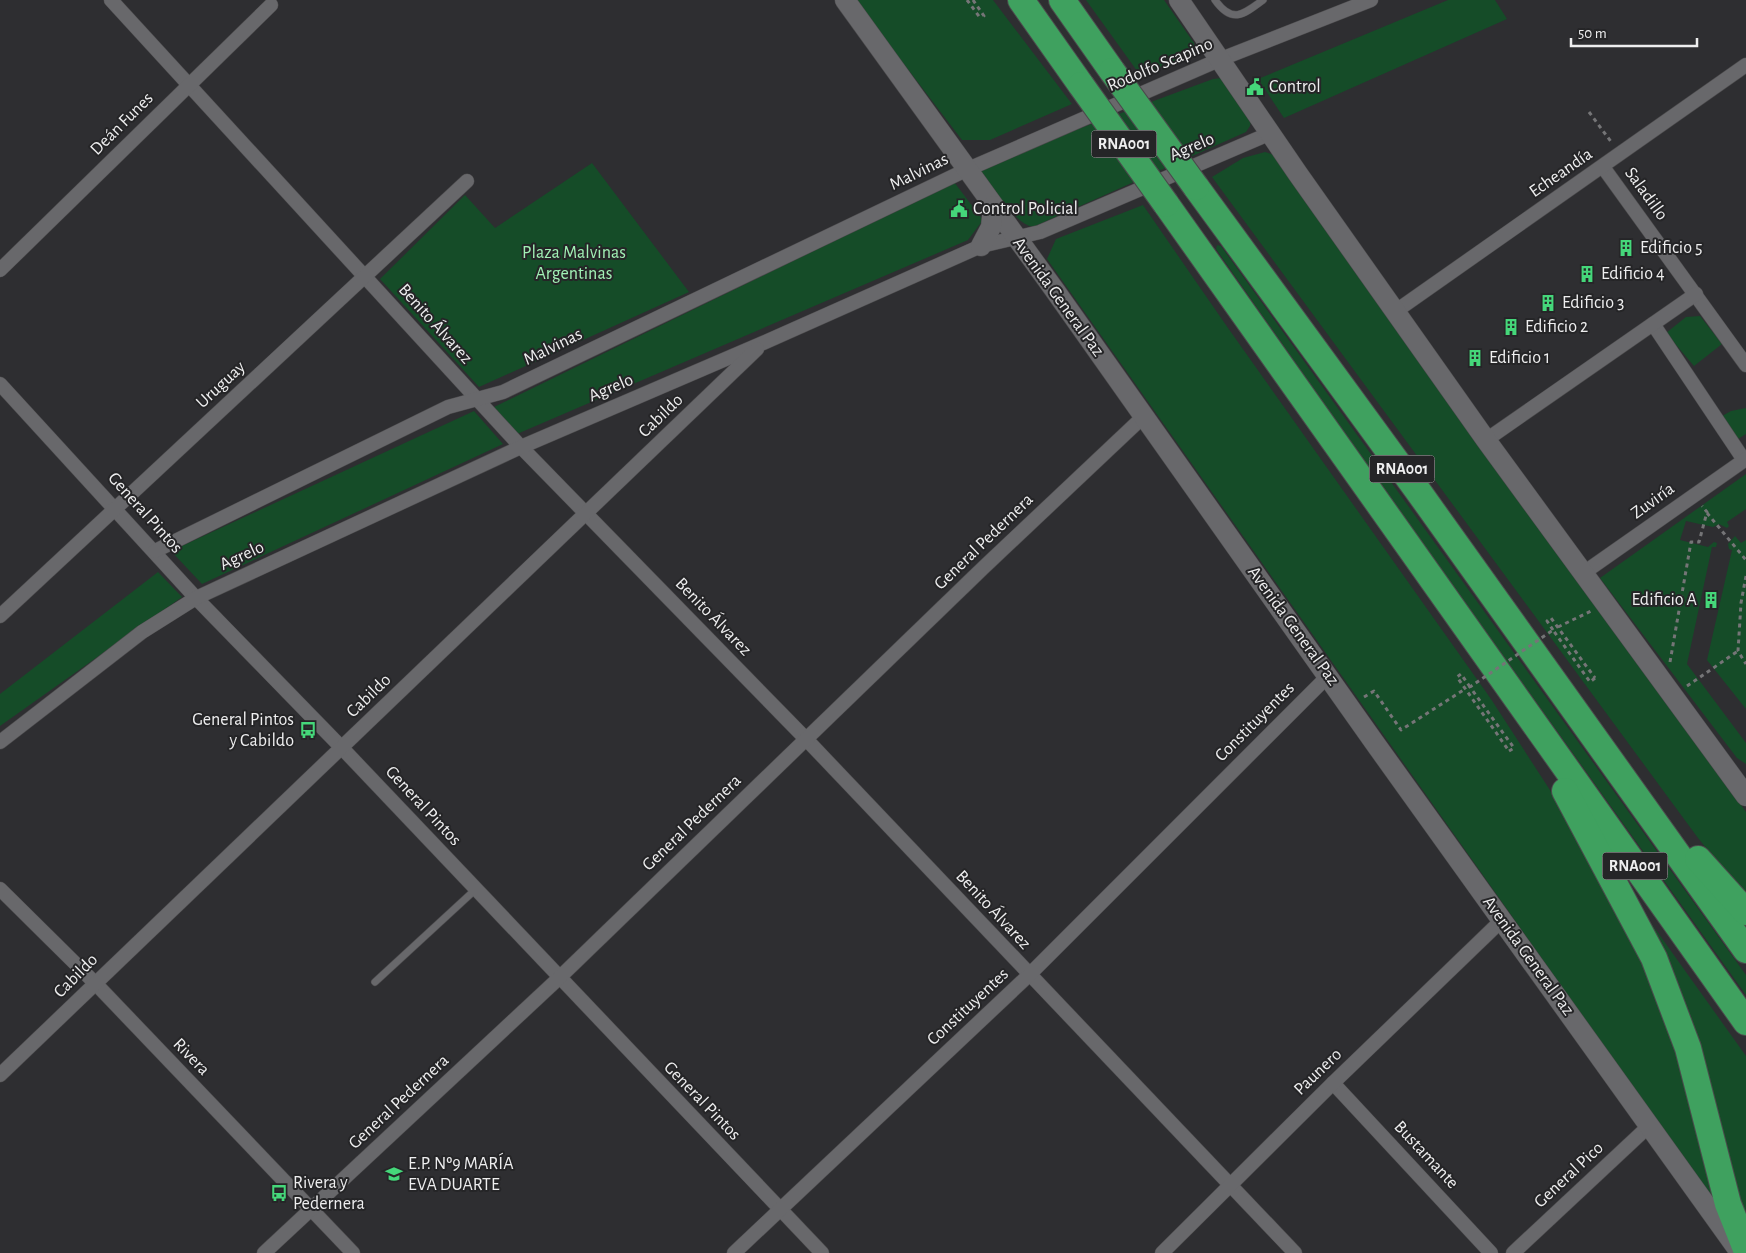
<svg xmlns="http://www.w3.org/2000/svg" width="1746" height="1253" viewBox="0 0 1746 1253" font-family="'Alegreya Sans',sans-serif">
	<rect width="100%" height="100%" fill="#2e2e31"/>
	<g fill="#154c28">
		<path d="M855,0H993L1072,104L990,140H962Z"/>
		<path d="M1086,0H1164L1194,43L1195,50L1189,56L1140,75Z"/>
		<path d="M1448,0H1495L1507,19L1284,118L1258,79Z"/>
		<path d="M1222,78L1251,119L1250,126L1246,132L1033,227C1014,223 994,189 981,173V168L989,162L1213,79Z"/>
		<path d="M1265,152L1277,156L1746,812V897L1698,838L1212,177L1243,158Z"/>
		<path d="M592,163L689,292L479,387L380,279L465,195L495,228Z"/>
		<path d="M954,182L983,220L968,240L517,434L494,407Z"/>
		<path d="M1143,205L1228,328L1491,699L1570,821L1629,929L1684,1062L1713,1191L1712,1199L1047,259L1056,239Z"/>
		<path d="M1217,245L1221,246L1746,975V995L1367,466L1216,249Z"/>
		<path d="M1700,316L1722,344L1694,366L1666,333L1686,317Z"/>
		<path d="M1746,408V434L1730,444L1715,420L1731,411Z"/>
		<path d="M474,411L503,444L202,584L171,551Z"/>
		<path d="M1746,474V509L1727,522L1729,526L1727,528L1719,524L1713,527L1686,521L1680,540L1708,547L1714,542L1717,543L1716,547H1712L1687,664L1746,743V764L1737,758L1600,578Z"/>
		<path d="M1735,536L1741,543L1746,540V709L1707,660L1732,550L1729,549L1728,544Z"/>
		<path d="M158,572L182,597L0,726V694Z"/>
		<path d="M1646,916L1746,1056V1214L1732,1183Z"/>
	</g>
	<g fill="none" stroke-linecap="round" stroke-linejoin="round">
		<g stroke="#4b4a4c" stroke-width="8">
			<g id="lane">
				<path d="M1215,0C1232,24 1243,15 1263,0"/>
				<path d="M375,982L476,889"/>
			</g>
		</g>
		<g stroke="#4b4a4c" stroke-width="15">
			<g id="street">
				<path d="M111,0L521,447L806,739L1295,1253"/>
				<path d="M1603,167L1746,365"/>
				<path d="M0,270L271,5"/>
				<path d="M1396,311L1746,65"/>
				<path d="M1653,324L1744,460"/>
				<path d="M0,384L196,598L342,748L822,1253"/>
				<path d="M1486,440L1696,294"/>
				<path d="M155,551L448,407L503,392L966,170L1221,59L1371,0"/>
				<path d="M1582,574L1746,459"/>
				<path d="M0,616L467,181"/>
				<path d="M0,742L142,632L196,598L521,447L763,343L981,246L1040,232L1271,133"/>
				<path d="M0,889L96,984L353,1253"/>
				<path d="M0,1075L757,349"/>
				<path d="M1333,1083L1491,1253"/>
				<path d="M264,1253L559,978L983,568L1143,417"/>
				<path d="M734,1253L1029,975L1328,676"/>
				<path d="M1162,1253L1333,1083L1502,920"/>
				<path d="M1513,1253L1650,1125"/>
			</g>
		</g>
		<g stroke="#4b4a4c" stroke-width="21">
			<g id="secondary">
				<path d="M845,0L1056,292L1374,742L1739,1251"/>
				<path d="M1179,0L1298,174L1486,440L1746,796"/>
				<path d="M981,246L991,227L993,206"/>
			</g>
		</g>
		<g stroke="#4b4a4c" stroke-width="28">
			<g id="highway">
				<path d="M1021,0L1081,85"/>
				<path d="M1062,0L1112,71"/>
				<path d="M1196,187L1418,491L1746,950"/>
				<path d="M1166,204L1746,1022"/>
				<path d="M1565,791L1654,958L1688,1048L1728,1204L1746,1249"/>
				<path d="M1698,859L1746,912"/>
			</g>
		</g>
		<g stroke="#757577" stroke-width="3" stroke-dasharray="4 4" stroke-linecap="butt">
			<path d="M967,0L981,19"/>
			<path d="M973,0L984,16L981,19"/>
			<path d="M1589,112L1612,143"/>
			<path d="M1707,513L1746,560"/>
			<path d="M1746,576L1741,603L1738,651L1746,664"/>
			<path d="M1558,627L1591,611"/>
			<path d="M1553,630L1547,621L1551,618L1595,678"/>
			<path d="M1670,662L1691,542H1699L1707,512L1702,506"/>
			<path d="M1687,686L1738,651"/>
			<path d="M1470,687L1461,674L1457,677L1509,751"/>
			<path d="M1364,697L1374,691L1401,730L1465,689"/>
		</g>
		<use href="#lane" stroke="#68686b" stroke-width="7"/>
		<use href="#street" stroke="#68686b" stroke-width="14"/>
		<use href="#secondary" stroke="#68686b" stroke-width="20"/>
		<use href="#highway" stroke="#3fa15f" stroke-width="26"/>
		<g stroke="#4b4a4c" stroke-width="28" stroke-linecap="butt">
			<g id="highway-bridge">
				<path d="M1112,71L1196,187"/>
				<path d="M1081,85L1166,204"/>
			</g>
		</g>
		<path stroke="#757577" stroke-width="3" stroke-dasharray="4 4" stroke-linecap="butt" d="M1509,751L1514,748L1470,687L1553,630L1590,682L1595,678"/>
		<use href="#highway-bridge" stroke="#3fa15f" stroke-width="26"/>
	</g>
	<defs>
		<g id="civic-bare" transform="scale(1.35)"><path d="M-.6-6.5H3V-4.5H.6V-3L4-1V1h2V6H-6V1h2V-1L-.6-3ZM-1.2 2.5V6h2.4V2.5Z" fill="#45d77a" stroke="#252527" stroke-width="2.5" paint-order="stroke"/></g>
		<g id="building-bare" transform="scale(1.35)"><path d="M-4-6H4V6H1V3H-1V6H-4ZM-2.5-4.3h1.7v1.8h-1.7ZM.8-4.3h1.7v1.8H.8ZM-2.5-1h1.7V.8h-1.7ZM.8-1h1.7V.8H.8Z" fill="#45d77a" stroke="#252527" stroke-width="2.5" paint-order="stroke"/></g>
		<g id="bus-bare" transform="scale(1.35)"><path d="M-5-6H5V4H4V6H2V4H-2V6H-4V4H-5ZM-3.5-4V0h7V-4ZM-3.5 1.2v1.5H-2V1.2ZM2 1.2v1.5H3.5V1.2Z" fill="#45d77a" stroke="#252527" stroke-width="2.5" paint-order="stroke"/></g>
		<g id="school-bare" transform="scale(1.35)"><path d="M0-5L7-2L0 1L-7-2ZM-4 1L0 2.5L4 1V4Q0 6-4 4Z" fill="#45d77a" stroke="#252527" stroke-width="2.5" paint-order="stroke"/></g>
	</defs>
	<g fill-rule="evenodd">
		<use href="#civic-bare" x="1255" y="87"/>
		<use href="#civic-bare" x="959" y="209"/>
		<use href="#building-bare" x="1626" y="248"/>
		<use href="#building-bare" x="1587" y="274"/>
		<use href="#building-bare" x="1548" y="303"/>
		<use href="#building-bare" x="1511" y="327"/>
		<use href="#building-bare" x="1475" y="358"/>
		<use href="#building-bare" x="1711" y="600"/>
		<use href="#bus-bare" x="308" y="730"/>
		<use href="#school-bare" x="394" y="1174"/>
		<use href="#bus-bare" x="279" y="1193"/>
	</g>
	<g text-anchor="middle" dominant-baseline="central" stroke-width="4" stroke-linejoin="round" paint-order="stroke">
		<g fill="#252527" stroke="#b2b2b3" stroke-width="1">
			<rect x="1091.5" y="130.5" width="65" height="27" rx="4"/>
			<rect x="1369.5" y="455.5" width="65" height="27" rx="4"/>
			<rect x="1602.5" y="852.5" width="65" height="27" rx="4"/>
		</g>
		<g font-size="16" font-weight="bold" fill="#eeeeef">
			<text x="1124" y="144">RNA001</text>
			<text x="1402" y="469">RNA001</text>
			<text x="1635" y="866">RNA001</text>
		</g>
		<g font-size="18" fill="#eeeeef" stroke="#252527">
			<text transform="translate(1160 65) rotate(-23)">Rodolfo Scapino</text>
			<text transform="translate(122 124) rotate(-45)">Deán Funes</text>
			<text transform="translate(1192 147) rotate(-23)">Agrelo</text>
			<text transform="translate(919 172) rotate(-26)">Malvinas</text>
			<text transform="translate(1561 173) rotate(-35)">Echeandía</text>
			<text transform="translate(1646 194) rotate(54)">Saladillo</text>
			<text transform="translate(1058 297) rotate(54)">Avenida General Paz</text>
			<text transform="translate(435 324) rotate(48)">Benito Álvarez</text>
			<text transform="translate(553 347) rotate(-26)">Malvinas</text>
			<text transform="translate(221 385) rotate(-43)">Uruguay</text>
			<text transform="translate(611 388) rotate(-23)">Agrelo</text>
			<text transform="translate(661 416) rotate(-44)">Cabildo</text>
			<text transform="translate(1653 501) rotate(-36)">Zuviría</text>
			<text transform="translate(145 513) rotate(48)">General Pintos</text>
			<text transform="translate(984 542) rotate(-44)">General Pedernera</text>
			<text transform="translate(242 556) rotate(-25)">Agrelo</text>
			<text transform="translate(713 617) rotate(46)">Benito Álvarez</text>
			<text transform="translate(1293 626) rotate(54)">Avenida General Paz</text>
			<text transform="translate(369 696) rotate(-44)">Cabildo</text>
			<text transform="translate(1255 722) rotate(-45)">Constituyentes</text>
			<text transform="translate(423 806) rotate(47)">General Pintos</text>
			<text transform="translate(692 823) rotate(-44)">General Pedernera</text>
			<text transform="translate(993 910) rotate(47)">Benito Álvarez</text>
			<text transform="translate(1528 956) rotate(54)">Avenida General Paz</text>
			<text transform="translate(76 976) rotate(-45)">Cabildo</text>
			<text transform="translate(968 1007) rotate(-43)">Constituyentes</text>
			<text transform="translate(191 1057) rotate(46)">Rivera</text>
			<text transform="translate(1318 1072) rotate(-44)">Paunero</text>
			<text transform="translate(702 1101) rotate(46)">General Pintos</text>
			<text transform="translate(399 1102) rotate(-43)">General Pedernera</text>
			<text transform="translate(1426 1155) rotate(47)">Bustamante</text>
			<text transform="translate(1569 1175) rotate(-43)">General Pico</text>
		</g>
		<g font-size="18" fill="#eeeeef" stroke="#252527" text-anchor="start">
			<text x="1269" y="87">Control</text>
			<text x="973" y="209">Control Policial</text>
			<text x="1640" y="248">Edificio 5</text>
			<text x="1601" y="274">Edificio 4</text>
			<text x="1562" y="303">Edificio 3</text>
			<text x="1525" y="327">Edificio 2</text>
			<text x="1489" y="358">Edificio 1</text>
			<text x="1697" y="600" text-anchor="end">Edificio A</text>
			<text x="294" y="720" text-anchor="end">General Pintos<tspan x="294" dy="21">y Cabildo</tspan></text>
			<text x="408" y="1164">E.P. Nº9 MARÍA<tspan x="408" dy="21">EVA DUARTE</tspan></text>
			<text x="293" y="1183">Rivera y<tspan x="293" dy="21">Pedernera</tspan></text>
		</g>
		<g font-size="18" fill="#a1f1b5" stroke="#252527">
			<text x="574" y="253">Plaza Malvinas<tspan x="574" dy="21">Argentinas</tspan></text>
		</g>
	</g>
	<path d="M1571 38v8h126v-8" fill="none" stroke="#eeeeef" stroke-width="2.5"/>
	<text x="1578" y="38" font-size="15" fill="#eeeeef" stroke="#252527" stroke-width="4" paint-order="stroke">50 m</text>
</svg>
